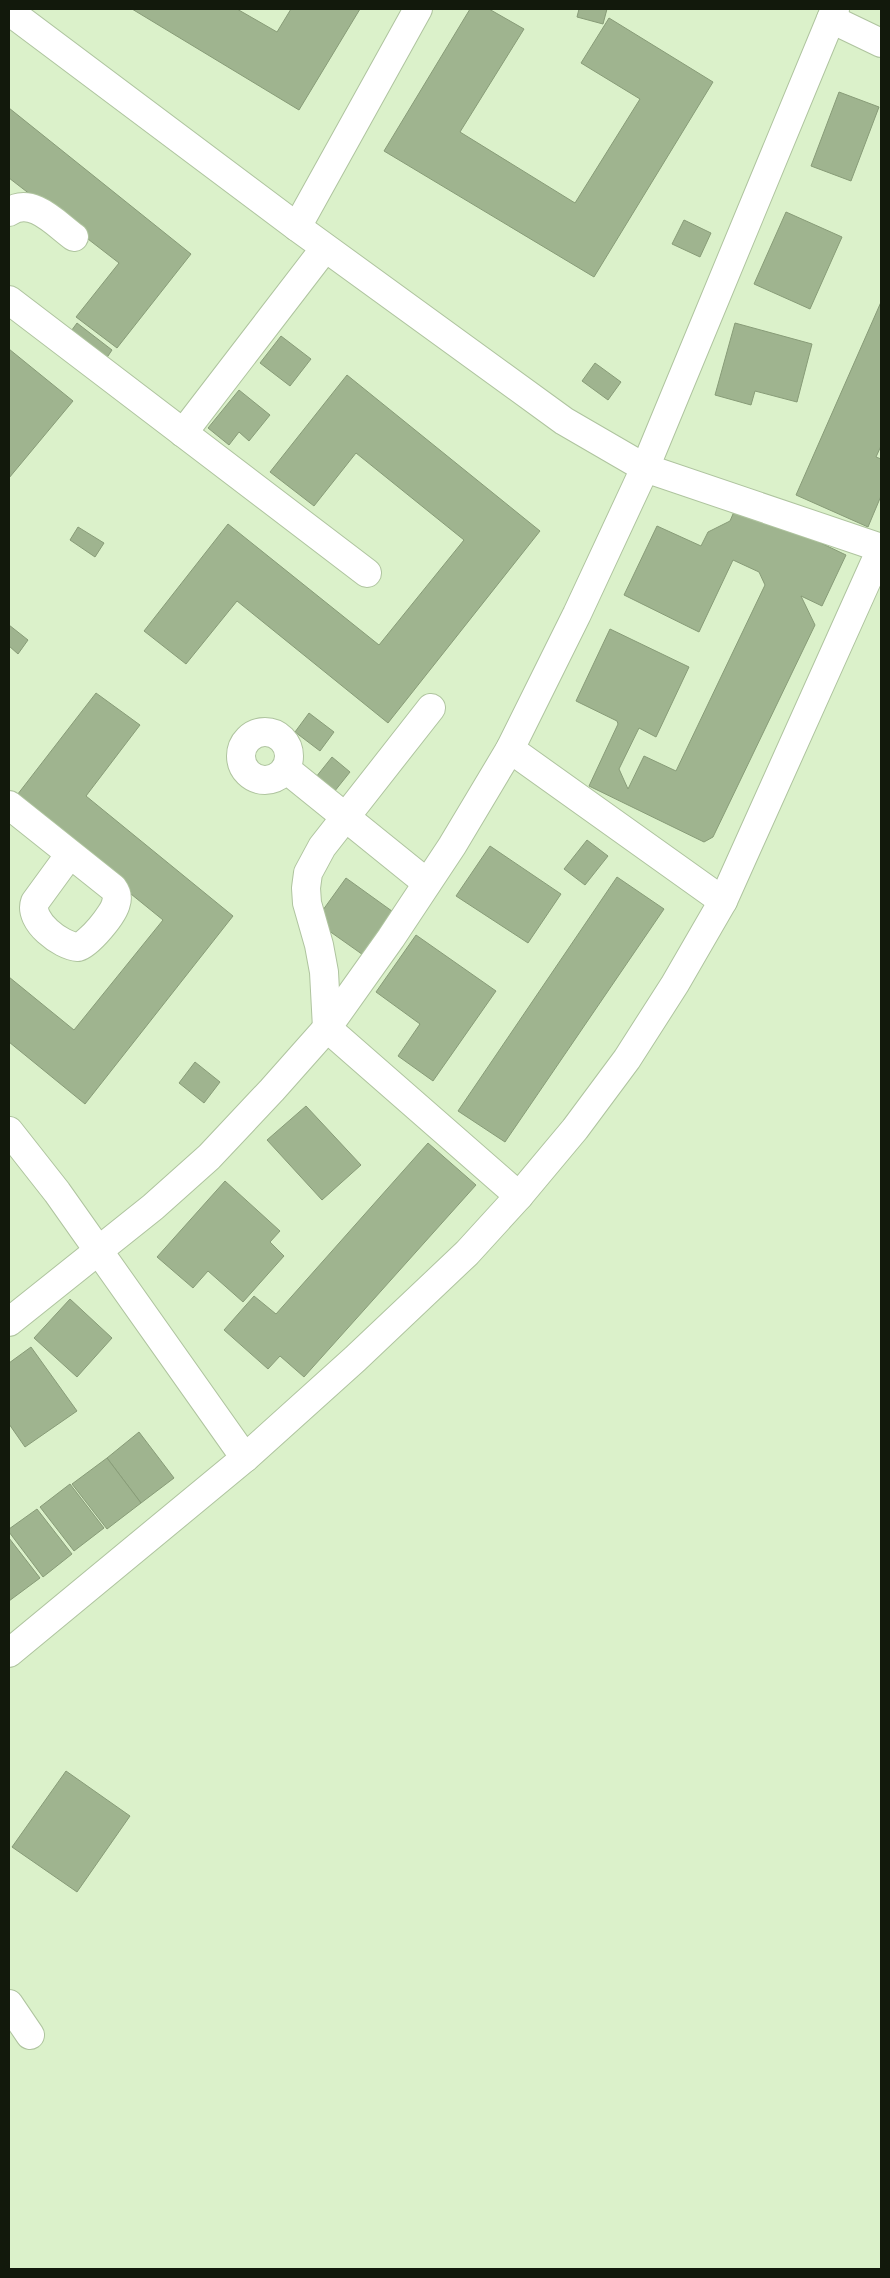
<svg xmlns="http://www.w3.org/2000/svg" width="890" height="2278" viewBox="0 0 890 2278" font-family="Helvetica,sans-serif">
	<rect width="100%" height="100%" fill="#dbf1ca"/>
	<g fill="#9fb48f" stroke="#889c78">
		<path d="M132,9H237L277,32L291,9H360L299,110Z"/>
		<path d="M470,9H489L524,29L460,132L575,203L640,99L581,63L609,18L713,82L594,277L384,151Z"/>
		<path d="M579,9H607L603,24L577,17Z"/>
		<path d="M839,92L879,107L851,181L811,166Z"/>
		<path d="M9,108L191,254L117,348L76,317L119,263L9,178Z"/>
		<path d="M786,212L842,237L810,309L754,284Z"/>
		<path d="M684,220L711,233L700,257L672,244Z"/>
		<path d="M881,302V446L876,457L881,459V496L868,527L796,495Z"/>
		<path d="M77,323L112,350L102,365L66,338Z"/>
		<path d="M735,323L812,344L797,402L755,391L751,405L715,395Z"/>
		<path d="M281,336L311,359L290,386L260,363Z"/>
		<path d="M9,349L73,401L9,478Z"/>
		<path d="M595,363L621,382L608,400L582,381Z"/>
		<path d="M347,375L540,531L388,723L237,601L186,664L144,631L228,524L379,645L464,540L356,453L314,506L270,472Z"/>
		<path d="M239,390L270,415L249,441L239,432L229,445L208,428Z"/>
		<path d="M736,507L764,516L846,555L822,606L801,596L815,625L713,837L704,842L589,786L618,724L617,721L576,701L610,629L689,667L656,737L639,728L619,769L628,789L644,756L676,771L765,585L759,572L733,560L699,632L624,595L657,526L701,546L708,532L730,521Z"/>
		<path d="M78,527L104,543L95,557L70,540Z"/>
		<path d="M9,625L28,640L18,654L9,646Z"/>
		<path d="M96,693L140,725L86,796L233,916L85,1104L9,1042V977L74,1030L163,920L14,799Z"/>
		<path d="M309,713L334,732L320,751L295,732Z"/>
		<path d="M332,757L350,772L330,797L312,782Z"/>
		<path d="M587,840L608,856L585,885L564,869Z"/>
		<path d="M490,846L561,894L528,943L456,896Z"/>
		<path d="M617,877L664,909L505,1142L458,1111Z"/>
		<path d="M346,878L396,914L366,957L315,921Z"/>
		<path d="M416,935L496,991L433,1081L398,1056L420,1024L376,992Z"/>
		<path d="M195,1062L220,1082L204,1103L179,1083Z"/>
		<path d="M306,1106L361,1165L322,1200L267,1140Z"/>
		<path d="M428,1143L476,1185L304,1377L280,1356L268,1369L224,1330L254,1296L276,1314Z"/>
		<path d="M225,1181L280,1231L270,1242L284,1256L243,1302L208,1271L193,1288L157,1257Z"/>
		<path d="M70,1299L112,1338L77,1377L34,1338Z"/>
		<path d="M31,1347L77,1411L25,1447L9,1424V1363Z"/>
		<path d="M139,1432L174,1478L141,1503L107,1458Z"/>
		<path d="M107,1458L141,1503L107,1529L72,1484Z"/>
		<path d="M70,1484L104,1528L74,1551L40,1507Z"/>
		<path d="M37,1509L72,1554L43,1577L9,1532V1529Z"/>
		<path d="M9,1538L40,1578L9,1601Z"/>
		<path d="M66,1771L130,1816L77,1892L12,1847Z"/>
	</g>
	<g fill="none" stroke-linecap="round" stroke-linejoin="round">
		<g stroke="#afc49f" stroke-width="30">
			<g id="minor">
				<path d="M9,11L297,227L564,421L645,468L881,548"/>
				<path d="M831,19L881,43"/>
				<path d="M9,212C32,196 56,224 74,237"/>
				<path d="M297,227L418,9"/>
				<path d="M9,300L367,573"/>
				<path d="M183,433L325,248"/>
				<path d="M431,708L322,847L308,873L306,888L307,903L319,945L324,972L327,1028L519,1196"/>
				<circle cx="265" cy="756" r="24"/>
				<path d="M510,749L723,901"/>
				<path d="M286,769L427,883"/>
				<path d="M9,805L113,888C116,892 118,897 116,903C114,914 89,944 78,947C61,946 28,921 35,902L70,854"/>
				<path d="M9,1131L57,1192L245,1458"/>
				<path d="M9,1322L153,1207L209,1157L272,1090L327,1028L391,938L452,846L510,749L577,614L645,468L835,9"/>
				<path d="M9,1653L245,1458L355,1359L467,1253L519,1196L575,1129L627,1059L675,984L723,901L881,549"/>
				<path d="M9,2004L30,2035"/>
			</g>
		</g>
		<use href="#minor" stroke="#fff" stroke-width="28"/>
	</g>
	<rect width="890" height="2278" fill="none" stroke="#12190c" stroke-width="20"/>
</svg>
